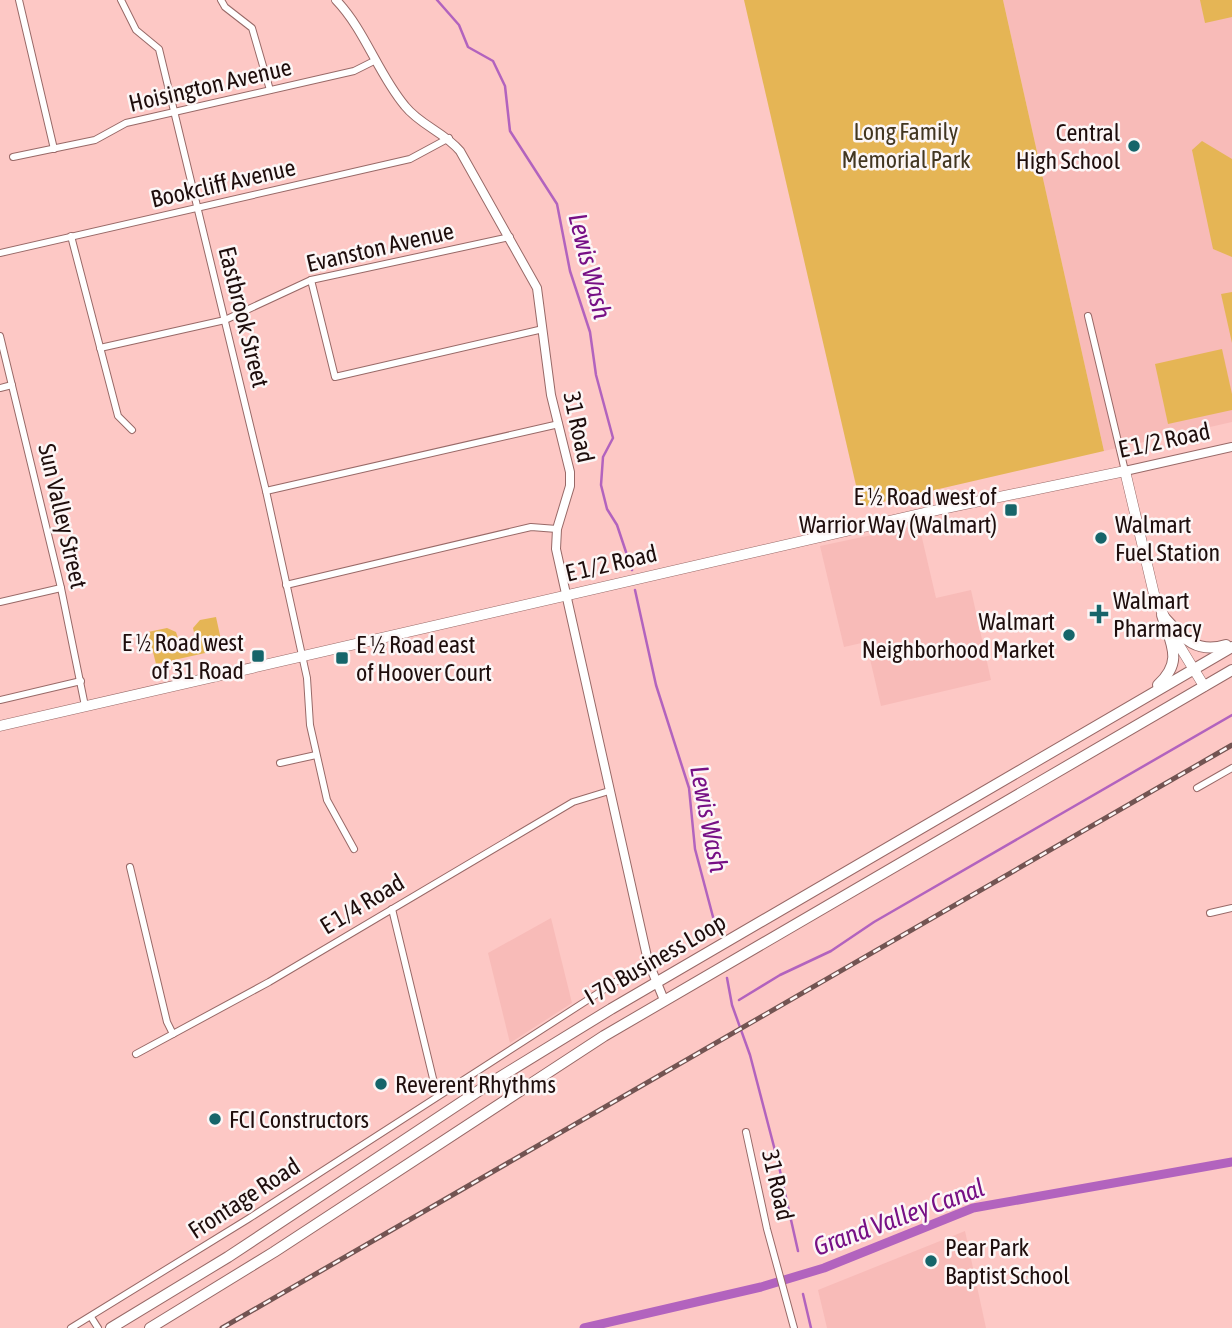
<svg xmlns="http://www.w3.org/2000/svg" width="1232" height="1328" viewBox="0 0 1232 1328" font-family="'Asap Condensed',sans-serif">
	<rect width="100%" height="100%" fill="#fdc8c5"/>
	<g fill="#f8bbb8">
		<path d="M1003,0H1232V422L1104,451Z"/>
		<path d="M919,525L936,598L971,590L991,680L881,706L866,642L844,647L820,546Z"/>
		<path d="M551,918L572,1003L510,1043L488,953Z"/>
		<path d="M965,1231L986,1328H827L818,1290Z"/>
	</g>
	<g fill="#e5b555">
		<path d="M744,0H1003L1104,451L861,507Z"/>
		<path d="M1200,0H1232V17L1205,23Z"/>
		<path d="M1202,141L1232,159V257L1213,249L1192,150Z"/>
		<path d="M1232,292V343L1221,294Z"/>
		<path d="M1222,349L1232,394V410L1168,424L1155,364Z"/>
		<path d="M216,617L223,649L156,664L148,632L167,628L176,632L179,641L195,637L193,628L200,620Z"/>
	</g>
	<g fill="none" stroke-linecap="round" stroke-linejoin="round">
		<g stroke="#b263be" stroke-width="2.5">
			<path d="M437,0L459,25L468,47L493,61L505,86L510,131L557,204L570,271L590,332L596,375L613,438L603,457L601,485L607,509L617,525L632,570"/>
			<path d="M635,590L656,685L689,788L695,849L717,932"/>
			<path d="M727,978L732,1005L750,1055L778,1162L798,1251"/>
			<path d="M739,1000L780,975L831,951L874,922L1232,715"/>
			<path d="M803,1294L811,1328"/>
		</g>
		<path stroke="#b263be" stroke-width="9" d="M584,1328L761,1287L824,1268L973,1208L1232,1162"/>
		<g stroke="#986967" stroke-width="8">
			<g id="minor">
				<path d="M19,0L54,149"/>
				<path d="M121,0L136,30L159,49L266,491L307,678L310,725L327,800L354,849"/>
				<path d="M221,0L225,7L252,28L270,90"/>
				<path d="M13,157L95,140L126,123L354,71L376,60"/>
				<path d="M71,236L118,416L132,430"/>
				<path d="M0,253L410,159L449,138"/>
				<path d="M311,280L335,377L543,329"/>
				<path d="M1088,316L1125,471"/>
				<path d="M0,336L61,588L85,706"/>
				<path d="M100,348L225,320L311,280L510,237"/>
				<path d="M0,388L12,385"/>
				<path d="M266,491L559,424"/>
				<path d="M286,585L531,527L557,529"/>
				<path d="M0,602L61,588"/>
				<path d="M0,700L81,681"/>
				<path d="M280,763L316,755"/>
				<path d="M1197,788L1232,768"/>
				<path d="M130,867L167,1022L173,1034"/>
				<path d="M392,909L437,1095"/>
				<path d="M1210,913L1232,908"/>
				<path d="M136,1054L269,982L573,802L609,791"/>
				<path d="M746,1132L767,1229L794,1328"/>
				<path d="M91,1317L98,1328"/>
				<path d="M71,1328L248,1219L648,961"/>
			</g>
		</g>
		<g stroke="#986967" stroke-width="10">
			<g id="tertiary">
				<path d="M336,0C365,30 378,74 405,106C420,125 444,132 460,151L537,288L551,395L570,472V486L557,529L556,549L648,961L664,1000"/>
				<path d="M1125,471L1232,447"/>
			</g>
		</g>
		<g stroke="#986967" stroke-width="11">
			<path id="secondary" d="M0,726L946,508L1125,471L1154,594L1171,632L1204,686"/>
		</g>
		<g stroke="#986967" stroke-width="12">
			<g id="primary">
				<path d="M1164,617C1183,638 1196,654 1226,645"/>
				<path d="M1158,685C1184,661 1171,644 1162,615"/>
				<path d="M111,1328L228,1257L492,1082L611,1009L1232,647"/>
				<path d="M150,1328L274,1252L604,1036L1232,670"/>
			</g>
		</g>
		<use href="#minor" stroke="#fff" stroke-width="6"/>
		<use href="#tertiary" stroke="#fff" stroke-width="8"/>
		<use href="#secondary" stroke="#fff" stroke-width="10"/>
		<use href="#primary" stroke="#fff" stroke-width="10"/>
		<g stroke="#735452" stroke-width="5">
			<path id="rail" d="M222,1328L1232,745"/>
		</g>
		<use href="#rail" stroke="#fcf6f6" stroke-width="2.5" stroke-dasharray="8" stroke-linecap="butt"/>
	</g>
	<g fill="#16656a" stroke="#fcf6f6" stroke-width="2.5">
		<circle cx="1134" cy="146" r="7"/>
		<rect x="1004" y="503" width="14" height="14" rx="3.5"/>
		<circle cx="1101" cy="538" r="7"/>
		<path d="M1095.5 603.5h7v7h7v7h-7v7h-7v-7h-7v-7h7z"/>
		<circle cx="1069" cy="635" r="7"/>
		<rect x="251" y="649" width="14" height="14" rx="3.5"/>
		<rect x="335" y="651" width="14" height="14" rx="3.5"/>
		<circle cx="381" cy="1084" r="7"/>
		<circle cx="215" cy="1119" r="7"/>
		<circle cx="931" cy="1261" r="7"/>
	</g>
	<g text-anchor="middle" dominant-baseline="central" stroke-width="5" stroke-linejoin="round" paint-order="stroke">
		<g font-size="24" fill="#1e0d0c" stroke="#fcf6f6">
			<text transform="translate(210 85) rotate(-13)">Hoisington Avenue</text>
			<text transform="translate(223 183) rotate(-13)">Bookcliff Avenue</text>
			<text transform="translate(380 247) rotate(-13)">Evanston Avenue</text>
			<text transform="translate(244 317) rotate(76)">Eastbrook Street</text>
			<text transform="translate(579 427) rotate(78)">31 Road</text>
			<text transform="translate(1164 440) rotate(-12)">E 1/2 Road</text>
			<text transform="translate(63 516) rotate(77)">Sun Valley Street</text>
			<text transform="translate(611 563) rotate(-13)">E 1/2 Road</text>
			<text transform="translate(362 904) rotate(-31)">E 1/4 Road</text>
			<text transform="translate(655 959) rotate(-30)">I 70 Business Loop</text>
			<text transform="translate(778 1185) rotate(77)">31 Road</text>
			<text transform="translate(244 1198) rotate(-33)">Frontage Road</text>
		</g>
		<g font-size="24" fill="#423621" stroke="#fcf6f6">
			<text x="906" y="131">Long Family<tspan x="906" dy="28">Memorial Park</tspan></text>
		</g>
		<g font-size="24" fill="#1e0d0c" stroke="#fcf6f6" text-anchor="start">
			<text x="1120" y="132" text-anchor="end">Central<tspan x="1120" dy="28">High School</tspan></text>
			<text x="997" y="496" text-anchor="end">E ½ Road west of<tspan x="997" dy="28">Warrior Way (Walmart)</tspan></text>
			<text x="1115" y="524">Walmart<tspan x="1115" dy="28">Fuel Station</tspan></text>
			<text x="1113" y="600">Walmart<tspan x="1113" dy="28">Pharmacy</tspan></text>
			<text x="1055" y="621" text-anchor="end">Walmart<tspan x="1055" dy="28">Neighborhood Market</tspan></text>
			<text x="244" y="642" text-anchor="end">E ½ Road west<tspan x="244" dy="28">of 31 Road</tspan></text>
			<text x="356" y="644">E ½ Road east<tspan x="356" dy="28">of Hoover Court</tspan></text>
			<text x="395" y="1084">Reverent Rhythms</text>
			<text x="229" y="1119">FCI Constructors</text>
			<text x="945" y="1247">Pear Park<tspan x="945" dy="28">Baptist School</tspan></text>
		</g>
		<g font-size="26" font-style="italic" fill="#771085" stroke="#fcf6f6">
			<text transform="translate(590 266) rotate(76)">Lewis Wash</text>
			<text transform="translate(709 819) rotate(79)">Lewis Wash</text>
			<text transform="translate(899 1217) rotate(-20)">Grand Valley Canal</text>
		</g>
	</g>
</svg>
